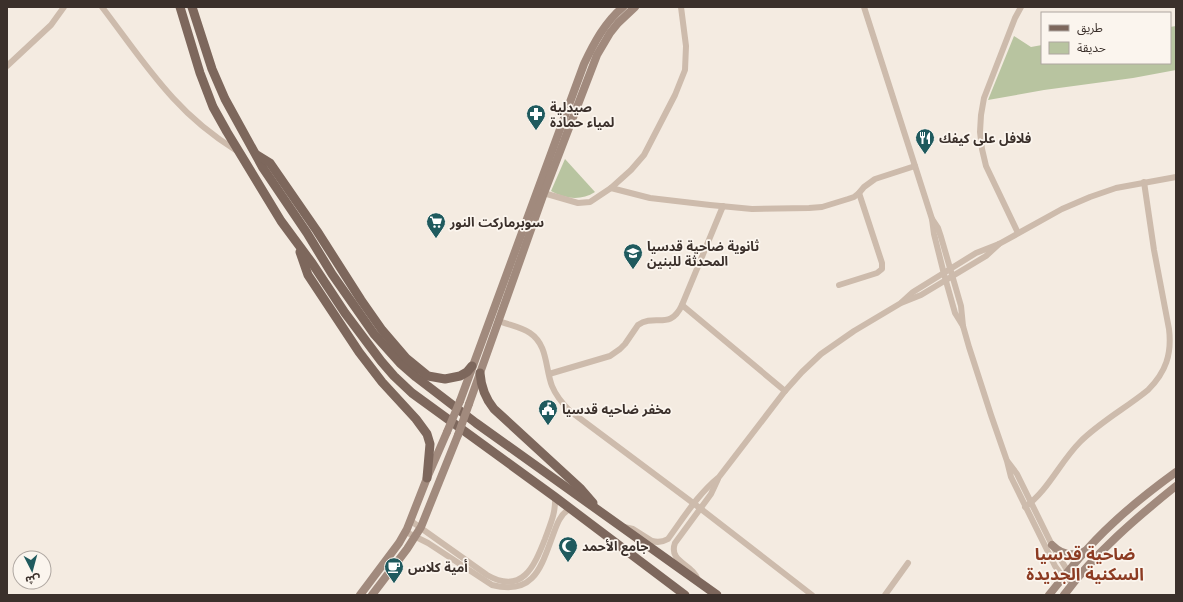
<svg xmlns="http://www.w3.org/2000/svg" width="1183" height="602" viewBox="0 0 1183 602" font-family="Helvetica,'Noto Sans Arabic',sans-serif">
	<rect width="100%" height="100%" fill="#f4ebe1"/>
	<g fill="#b8c4a0">
		<path d="M1176,26V70L1133,78L1044,90L988,100L1014,36L1031,47L1042,45V63H1170V27Z"/>
		<path d="M565,159L595,192C581,201 565,199 551,191Z"/>
	</g>
	<g fill="none" stroke-linecap="round" stroke-linejoin="round">
		<g stroke="#cdbbac" stroke-width="6">
			<path d="M102,7C125,37 147,70 173,98C192,119 213,136 237,151"/>
			<path d="M864,7L932,219L934,234L944,274L955,313L963,326"/>
			<path d="M7,66L51,25L64,7"/>
			<path d="M611,188L650,198L710,205L752,209L809,208L822,207L848,199L854,197L859,193L864,187L875,179L915,166"/>
			<path d="M540,192L578,203L590,202L611,188L631,170L644,155L675,95L685,70L686,46L681,7"/>
			<path d="M932,219L938,228L941,237L961,306L963,326L969,347L991,415L1007,461L1011,477L1055,566L1063,577L1073,583"/>
			<path d="M1018,233L986,166L982,149L980,132L981,115L984,98L1015,18L1021,7"/>
			<path d="M839,285L877,273L882,269V263L859,193"/>
			<path d="M902,302L913,292L976,253L999,244L1062,209L1090,197L1116,188L1176,177"/>
			<path d="M682,305L785,391"/>
			<path d="M499,321C509,325 521,327 530,333C548,345 545,368 552,386C556,396 562,403 570,411L701,509L812,595"/>
			<path d="M549,374L610,356L620,349L625,344L638,325C655,313 670,331 682,305L723,206"/>
			<path d="M1008,462L1017,474L1052,545L1070,575L1073,583"/>
			<path d="M1025,507C1048,491 1060,462 1080,442C1100,422 1126,408 1148,390C1166,372 1172,354 1169,329L1154,250L1144,182"/>
			<path d="M411,521L487,575C522,595 534,567 545,539C550,525 556,513 555,497"/>
			<path d="M624,527L633,529L652,541C659,543 663,542 668,539C684,517 698,494 719,477L785,391L802,372L821,354L854,331L901,303L921,295L986,256L999,244"/>
			<path d="M406,532L428,543L492,585C534,596 541,567 553,535C557,524 560,515 569,509"/>
			<path d="M698,580C693,564 668,562 675,543L711,494L718,479"/>
			<path d="M885,595L908,563"/>
		</g>
		<g stroke="#a18a7d" stroke-width="8">
			<path d="M460,401L584,64C594,43 605,22 623,7"/>
			<path d="M469,404L544,193L597,55L610,33L618,23L635,7"/>
			<path d="M1052,545C1062,555 1073,557 1085,551"/>
			<path d="M360,595L399,543L407,529L427,478L447,432"/>
			<path d="M372,595L407,549L421,527L458,435"/>
			<path d="M1049,595C1069,570 1089,545 1112,524C1132,505 1154,488 1176,472"/>
			<path d="M1064,595C1095,553 1136,518 1176,486"/>
		</g>
		<g stroke="#7d675c" stroke-width="9">
			<path d="M180,7L200,73L213,107L227,132L281,221L312,263L345,313L381,361L394,376L412,393L555,497L685,595"/>
			<path d="M192,7L212,69L225,99L263,168L307,233L332,274L374,334L400,363L416,377L476,423L717,595"/>
			<path d="M257,155L270,163L317,231L361,300L382,330L406,358L428,376L445,379L460,376L467,372L472,366"/>
			<path d="M300,252L308,275L359,352L382,382L416,419L427,434L430,444L427,478"/>
			<path d="M480,373C481,387 485,398 494,409L580,488L593,503"/>
		</g>
		<g stroke="#a18a7d" stroke-width="8">
			<path d="M447,432L460,401"/>
			<path d="M458,435L469,404"/>
		</g>
	</g>
	<defs>
		<g id="pharmacy-pin" transform="scale(1)"><path d="M0 17L-7.5 6A9.5 9.5 0 1 1 7.5 6Z" fill="#1f5a5e" stroke="#fbf5ee"/><path d="M-2-6h4v4h4v4h-4v4h-4v-4h-4v-4h4Z" fill="#fff"/></g>
		<g id="restaurant-pin" transform="scale(1)"><path d="M0 17L-7.5 6A9.5 9.5 0 1 1 7.5 6Z" fill="#1f5a5e" stroke="#fbf5ee"/><path d="M-5-6h1v4h1v-4h1v4h1v-4h1v5L-1.5 .5V6h-2V.5L-5-1ZM5-6V6H3V1.5H1.5Q1.5-4 5-6Z" fill="#fff"/></g>
		<g id="supermarket-pin" transform="scale(1)"><path d="M0 17L-7.5 6A9.5 9.5 0 1 1 7.5 6Z" fill="#1f5a5e" stroke="#fbf5ee"/><path d="M-6-5.5h2.5l.6 2H6L4.5 2H-2.5L-4.4-4H-6ZM-1.5 3.2a1.3 1.3 0 1 0 .1 0ZM3 3.2a1.3 1.3 0 1 0 .1 0Z" fill="#fff"/></g>
		<g id="school-pin" transform="scale(1)"><path d="M0 17L-7.5 6A9.5 9.5 0 1 1 7.5 6Z" fill="#1f5a5e" stroke="#fbf5ee"/><path d="M0-5L7-2L0 1L-7-2ZM-4 1L0 2.5L4 1V4Q0 6-4 4Z" fill="#fff"/></g>
		<g id="civic-pin" transform="scale(1)"><path d="M0 17L-7.5 6A9.5 9.5 0 1 1 7.5 6Z" fill="#1f5a5e" stroke="#fbf5ee"/><path d="M-.6-6.5H3V-4.5H.6V-3L4-1V1h2V6H-6V1h2V-1L-.6-3ZM-1.2 2.5V6h2.4V2.5Z" fill="#fff"/></g>
		<g id="mosque-pin" transform="scale(1)"><path d="M0 17L-7.5 6A9.5 9.5 0 1 1 7.5 6Z" fill="#1f5a5e" stroke="#fbf5ee"/><path d="M3.5-4.9A6 6 0 1 0 3.5 4.9A5 5 0 1 1 3.5-4.9Z" fill="#fff"/></g>
		<g id="cafe-pin" transform="scale(1)"><path d="M0 17L-7.5 6A9.5 9.5 0 1 1 7.5 6Z" fill="#1f5a5e" stroke="#fbf5ee"/><path d="M-5.5-4.5H6V0H3Q3 3.5 0 3.5H-2.5Q-5.5 3.5-5.5 0ZM3-3.2v2h1.7v-2ZM-6 4.5H4V6H-6Z" fill="#fff"/></g>
	</defs>
	<g fill-rule="evenodd">
		<use href="#pharmacy-pin" x="536" y="114"/>
		<use href="#restaurant-pin" x="925" y="138"/>
		<use href="#supermarket-pin" x="436" y="222"/>
		<use href="#school-pin" x="633" y="253"/>
		<use href="#civic-pin" x="548" y="409"/>
		<use href="#mosque-pin" x="568" y="546"/>
		<use href="#cafe-pin" x="394" y="567"/>
	</g>
	<g text-anchor="middle" dominant-baseline="central" stroke-width="3.5" stroke-linejoin="round" paint-order="stroke">
		<g font-size="13" font-weight="bold" fill="#3b302b" stroke="#fbf5ee" text-anchor="start">
			<text x="550" y="107">صيدلية<tspan x="550" dy="15">لمياء حمادة</tspan></text>
			<text x="939" y="138">فلافل على كيفك</text>
			<text x="450" y="222">سوبرماركت النور</text>
			<text x="647" y="246">ثانوية ضاحية قدسيا<tspan x="647" dy="15">المحدثة للبنين</tspan></text>
			<text x="562" y="409">مخفر ضاحيه قدسيا</text>
			<text x="582" y="546">جامع الأحمد</text>
			<text x="408" y="567">أمية كلاس</text>
		</g>
		<g font-size="17" font-weight="bold" fill="#8c3b22" stroke="#fbf5ee">
			<text x="1085" y="554">ضاحية قدسيا<tspan x="1085" dy="20">السكنية الجديدة</tspan></text>
		</g>
	</g>
	<rect width="1183" height="602" fill="none" stroke="#3b302b" stroke-width="16"/>
	<rect x="1041" y="12" width="130" height="52" fill="#fbf5ee" stroke="#aea6a0"/>
	<rect x="1049" y="25" width="20" height="6" fill="#7d675c" stroke="#aea6a0"/>
	<text x="1077" y="32" font-size="12" fill="#3b302b">طريق</text>
	<rect x="1049" y="42" width="20" height="12" fill="#b8c4a0" stroke="#aea6a0"/>
	<text x="1077" y="52" font-size="12" fill="#3b302b">حديقة</text>
	<g transform="translate(32 570) rotate(174)"><circle r="19" fill="#fbf5ee" stroke="#aea6a0"/>
	<path d="M0-3L7 15L0 10L-7 15Z" fill="#1f5a5e"/>
	<text y="-6" font-size="11" font-weight="bold" text-anchor="middle" fill="#3b302b">ش</text>
	</g>
</svg>
